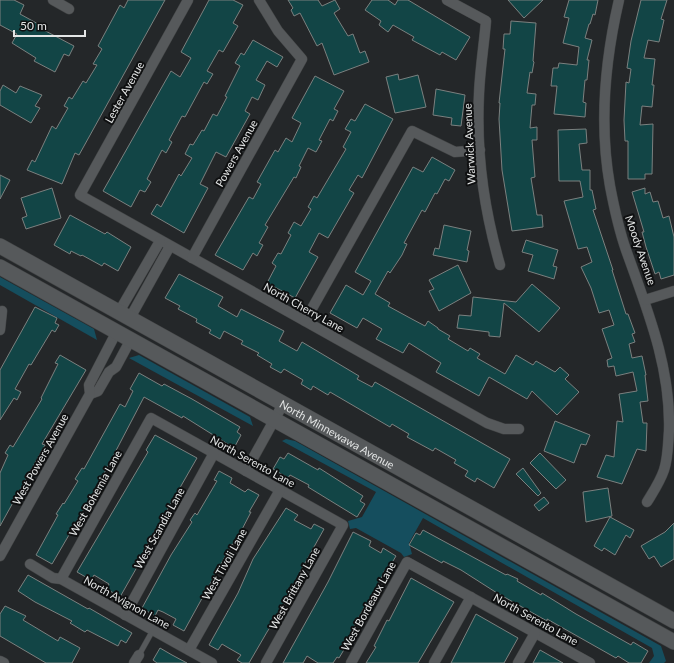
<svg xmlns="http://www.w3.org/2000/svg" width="674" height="663" viewBox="0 0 674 663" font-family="Lato,sans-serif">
	<rect width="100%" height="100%" fill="#242729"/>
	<g fill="#154e5e">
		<path d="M0,277L94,329L97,340L0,285Z"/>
		<path d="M139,355L250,417L253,426L129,358Z"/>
		<path d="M286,439L295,441L661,646L666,661L664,663H649L654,656L652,648L423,518L409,543L412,554L404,557L401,553L356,528L350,529L348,521L362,517L376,492L282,441Z"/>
	</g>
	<g fill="#124546" stroke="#7b807f">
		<path d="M0,0H14L24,5L20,14L40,25L38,27L74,46L69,56L64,54L55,72L34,61L36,58L12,43L17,34L0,25Z"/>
		<path d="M128,0H165L84,146L79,155L75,153L62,184L27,170L32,160L35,162L52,126L56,129L68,108L64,106L69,97L72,99L83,81L86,83L97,65L93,64L102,49L98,46L120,5L124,8Z"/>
		<path d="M209,0H233L243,5L233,23L238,26L223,52L219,50L207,71L213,74L207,84L204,82L185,117L182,116L169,140L172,142L166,153L162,150L147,179L151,182L145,192L140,190L131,207L103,191L171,71L180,77L191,58L181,52Z"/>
		<path d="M288,0H318L322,6L335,0L340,9L334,13L348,36L353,34L360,53L365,51L369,62L334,75L322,43L317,46L300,13L294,16L291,10L293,8Z"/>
		<path d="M372,0H388L395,5L398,0H408L470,37L456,60L442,52L440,55L412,40L414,37L393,25L388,32L379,25L381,21L365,10Z"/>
		<path d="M508,0H543L524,18Z"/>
		<path d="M569,0H598L595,15L593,14L590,24H589L585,38L592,40L587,60H589L587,80H585L583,102L586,103L585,117L554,114L557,86H551L553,68H558L559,63L577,65L579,47L563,43L569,18L564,17Z"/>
		<path d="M641,0H667L661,19L664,20L659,42L648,40L644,58L655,59L652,85H654L652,107L642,106L640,125L653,124L652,174H645V179H628V141H625L624,120L626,82L629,83L631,69L627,68L631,41Z"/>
		<path d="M511,21L536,23L533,61L534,62L532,73L530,72L527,93L536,94L535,105H532L530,128L537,127V140H532L535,177L531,178L537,215H542L543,227L512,231L502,170L499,119L500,103H499L505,49H503L504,34H510Z"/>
		<path d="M253,40L283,57L277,67L267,61L256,80L265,85L258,100L252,97L245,111L250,114L226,157L216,152L200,184L208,188L184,233L151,214L157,204L161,207L179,174L181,176L192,158L185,154L190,144L193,145L202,130L204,131L213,114L217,116L227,97L225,96L240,66L235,63L241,53L244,55Z"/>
		<path d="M398,74L399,80L418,75L426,107L395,113L386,77Z"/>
		<path d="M315,76L344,91L334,109L338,111L333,121L330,119L319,140L322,141L316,152L308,148L299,166L301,167L296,178L294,177L265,225L268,227L259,243L263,245L257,256L253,253L243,270L215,255L249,197L253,199L261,184L257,182L275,150L278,152L286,138L292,142L301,123L292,118Z"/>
		<path d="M3,85L16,93L20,86L42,95L35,106L40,108L31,123L0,105V91Z"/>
		<path d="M436,89L465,95L461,126L451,125L452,118L433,115Z"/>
		<path d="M365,104L393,119L362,178L358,175L349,190L354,193L328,238L319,233L309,252L318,257L295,298L267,283L276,266L272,263L278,253L281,254L291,235L288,233L294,222L301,226L311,209L308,207L314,196L317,198L346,149L343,147L351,132L345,129L351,119L355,121Z"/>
		<path d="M586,129L587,143L579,144L582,170H590V190H592L596,209L593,210L613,270H612L626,314H628L635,333L632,334L635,342L629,344L632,358L642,356L646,375H645L648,401L640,402L643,423H647L646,451L637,449L622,484L597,477L606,455L614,457L617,421L623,422L619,394L637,391L633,372L616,376L614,366L608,367L607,360L612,358L602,329L614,325L609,310L599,313L591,288L581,267L592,262L587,247L578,249L564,201L583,197L580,181H559L558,130Z"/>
		<path d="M432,157L455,170L449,181L445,179L437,194L435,193L425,212L422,210L404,243L407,244L402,255L390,273L388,271L375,294L390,303L388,306L410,318L425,326L428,321L438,328V329L450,336L448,339L468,351L470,348L480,354L477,358L505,374L516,355L533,365L536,361L555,372L560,367L569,375L565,379L579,392L557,415L532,391L527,399L489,377L479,396L436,372L441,363L409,343L403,353L376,339L382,329L363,318L357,328L330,313L346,285L363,295L371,281L355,272L413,167L423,172Z"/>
		<path d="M0,175L10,180L0,199Z"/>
		<path d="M52,188L61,218L26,229L22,218L27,216L21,198Z"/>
		<path d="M645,188V194L650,192L653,202L658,201L663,218L669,216L674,237V275L661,279L659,272L655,274L646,247L642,232H644L632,192Z"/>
		<path d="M70,215L105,234L107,232L131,247L118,271L104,263L102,266L82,255L81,256L71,251L70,254L54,245Z"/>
		<path d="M444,225L471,231L467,250L469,251L467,262L433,255L435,248L439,249Z"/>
		<path d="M526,240L558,250L553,266L557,267L554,279L528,271L533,255L522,252Z"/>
		<path d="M458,265L471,293L439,311L429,291L434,289L429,280Z"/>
		<path d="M179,274L223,297L218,306L237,317L241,309L284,331L279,341L297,351L302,342L359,376L357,379L372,387L375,382L510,459L494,488L477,478L475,482L465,476L468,471L454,463L456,460L435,448L433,451L407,437L409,434L392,424L390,427L330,392L328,395L313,386L311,390L301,384L303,380L284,369L281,373L270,367L272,364L257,355L259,353L241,344L243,341L224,331L220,339L209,333L211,330L196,322L197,319L178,309L180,306L165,298Z"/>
		<path d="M532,284L560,308L539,332L504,303L500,337L489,336V332L457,328L459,315L471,316L473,297L516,302Z"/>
		<path d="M35,307L57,318L55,323L59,325L55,332L52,330L31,365L29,364L15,389L21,392L17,400L14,398L0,420V370Z"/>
		<path d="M60,355L86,370L42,444L45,445L0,526V473L8,455L5,453L10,445L13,447L42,399L41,398L58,364L55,363Z"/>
		<path d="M139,373L162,386L164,384L192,399L240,427L237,432L241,435L234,448L183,416L182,418L144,397L97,487L52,564L36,555L58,515L56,514L63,503L64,504L78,481L75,479L82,468L84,469L120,404L125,407L133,391L130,389Z"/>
		<path d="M555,421L590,435L586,445L581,444L574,463L544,451Z"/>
		<path d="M155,435L197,458L143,552L145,553L120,597L107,589L109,584L94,575L91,580L77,572L148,452L146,450Z"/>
		<path d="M288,453L318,470L319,468L363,496L360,501L365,504L357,517L308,487L309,485L290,475L288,478L273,469L280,457L284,459Z"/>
		<path d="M540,453L566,480L556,489L530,463Z"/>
		<path d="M523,468L541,493L538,496L516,474Z"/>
		<path d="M219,471L232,478L230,483L245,492L248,489L259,495L249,512H251L238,537L234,545L232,544L184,631L173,625L176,619L163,612L158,610L155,616L142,608L171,555L192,522L190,520L195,513L197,515L217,481L214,480Z"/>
		<path d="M608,488L612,516L586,522L583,492Z"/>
		<path d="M544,497L549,503L539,511L534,505Z"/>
		<path d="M286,508L298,515L294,520L311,529L314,524L324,529L300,572L302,573L298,581L296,580L285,599L287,600L279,616L278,615L267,632L249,663H242L237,660L241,655L227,647L222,644L218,650L209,645L238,593L253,559Z"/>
		<path d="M610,517L634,530L630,538L626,535L615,555L604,548L602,551L594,546Z"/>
		<path d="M674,523V559L661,567L654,556L649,559L641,546L665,532Z"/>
		<path d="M423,530L506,575L507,574L518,579L517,581L541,595L542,593L576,614L631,645L633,642L648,651L641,663H629L618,656L616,658L547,619V621L497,593L461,570L443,561L442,563L409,545L416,533L420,535Z"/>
		<path d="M353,532L371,541L369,546L381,553L383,548L396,556L387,571L385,570L368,606L366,604L351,632L354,633L339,658L337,657L333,663H318L307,656L303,663H283L328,582Z"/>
		<path d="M28,575L88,609L89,608L132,633L126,643L121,640L118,646L87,630L85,632L70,623L72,621L35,602L18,591Z"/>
		<path d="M411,578L454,602L418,663H366L376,647L374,646L387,620L389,621Z"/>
		<path d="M5,606L26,616L23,620L58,641L60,637L80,648L72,663H46L0,636V614Z"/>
		<path d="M476,614L518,638L504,663H451Z"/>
		<path d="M160,648L172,655L187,663H157L153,660Z"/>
		<path d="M540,650L563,663H533Z"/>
	</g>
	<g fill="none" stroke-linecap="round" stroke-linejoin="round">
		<g stroke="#414344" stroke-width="6">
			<path id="lane" d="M139,655L153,630"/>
		</g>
		<g stroke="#414344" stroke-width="11">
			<g id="street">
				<path d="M53,0L69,9"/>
				<path d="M188,0L80,195L487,423L504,429H519"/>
				<path d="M447,0L486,21C484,45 480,69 479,94C476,151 484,210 500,265"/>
				<path d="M619,0C605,60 599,124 610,186C614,207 619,230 626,250C647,309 671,367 669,431C668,444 668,458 664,470C660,482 653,492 647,502"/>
				<path d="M192,258L302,59L278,31L259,0"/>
				<path d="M645,300L674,291"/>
				<path d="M119,312L160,241"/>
				<path d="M130,318L170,246"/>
				<path d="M305,321L412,131L455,152L480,150"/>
				<path d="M0,330L2,311"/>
				<path d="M90,394L98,391L109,372L116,367L131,339"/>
				<path d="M246,471L283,404"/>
				<path d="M0,556L90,394L89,385L117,331"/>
				<path d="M30,564L53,578L61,579L212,663"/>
				<path d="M61,579L151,418L343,525L266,663"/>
				<path d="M125,615L214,453"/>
				<path d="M189,650L280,490"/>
				<path d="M0,661L4,663"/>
				<path d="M134,663L139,655"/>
				<path d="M351,663L407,562L590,663"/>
				<path d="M434,663L471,597"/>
				<path d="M518,663L535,633"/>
			</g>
		</g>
		<g stroke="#414344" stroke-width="16">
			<g id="secondary">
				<path id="s1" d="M0,246L674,621"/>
				<path d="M0,267L674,642"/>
			</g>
		</g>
		<use href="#lane" stroke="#56595b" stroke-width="5"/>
		<use href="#street" stroke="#56595b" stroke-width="10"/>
		<use href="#secondary" stroke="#56595b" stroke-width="15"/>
	</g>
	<g text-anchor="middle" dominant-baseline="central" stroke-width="4" stroke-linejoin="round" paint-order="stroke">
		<g font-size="11" fill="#e4e6e6" stroke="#0f1011">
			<text transform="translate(124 92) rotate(-61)">Lester Avenue</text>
			<text transform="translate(469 144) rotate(-93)">Warwick Avenue</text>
			<text transform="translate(236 153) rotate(-61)">Powers Avenue</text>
			<text transform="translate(641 250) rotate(71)">Moody Avenue</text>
			<text transform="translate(304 307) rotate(29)">North Cherry Lane</text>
			<text stroke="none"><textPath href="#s1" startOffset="386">North Minnewawa Avenue</textPath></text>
			<text transform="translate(40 459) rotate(-61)">West Powers Avenue</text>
			<text transform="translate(253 461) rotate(29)">North Serento Lane</text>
			<text transform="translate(95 493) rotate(-61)">West Bohemia Lane</text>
			<text transform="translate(159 528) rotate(-61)">West Scandia Lane</text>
			<text transform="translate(224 564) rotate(-61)">West Tivoli Lane</text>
			<text transform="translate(294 588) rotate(-61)">West Brittany Lane</text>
			<text transform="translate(127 602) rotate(29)">North Avignon Lane</text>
			<text transform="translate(368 606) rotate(-61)">West Bordeaux Lane</text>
			<text transform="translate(536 619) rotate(29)">North Serento Lane</text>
		</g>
	</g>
	<path d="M14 30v6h71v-6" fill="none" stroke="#e4e6e6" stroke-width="2"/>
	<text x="20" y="30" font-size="12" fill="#e4e6e6" stroke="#0f1011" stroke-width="3" paint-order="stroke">50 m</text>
</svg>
